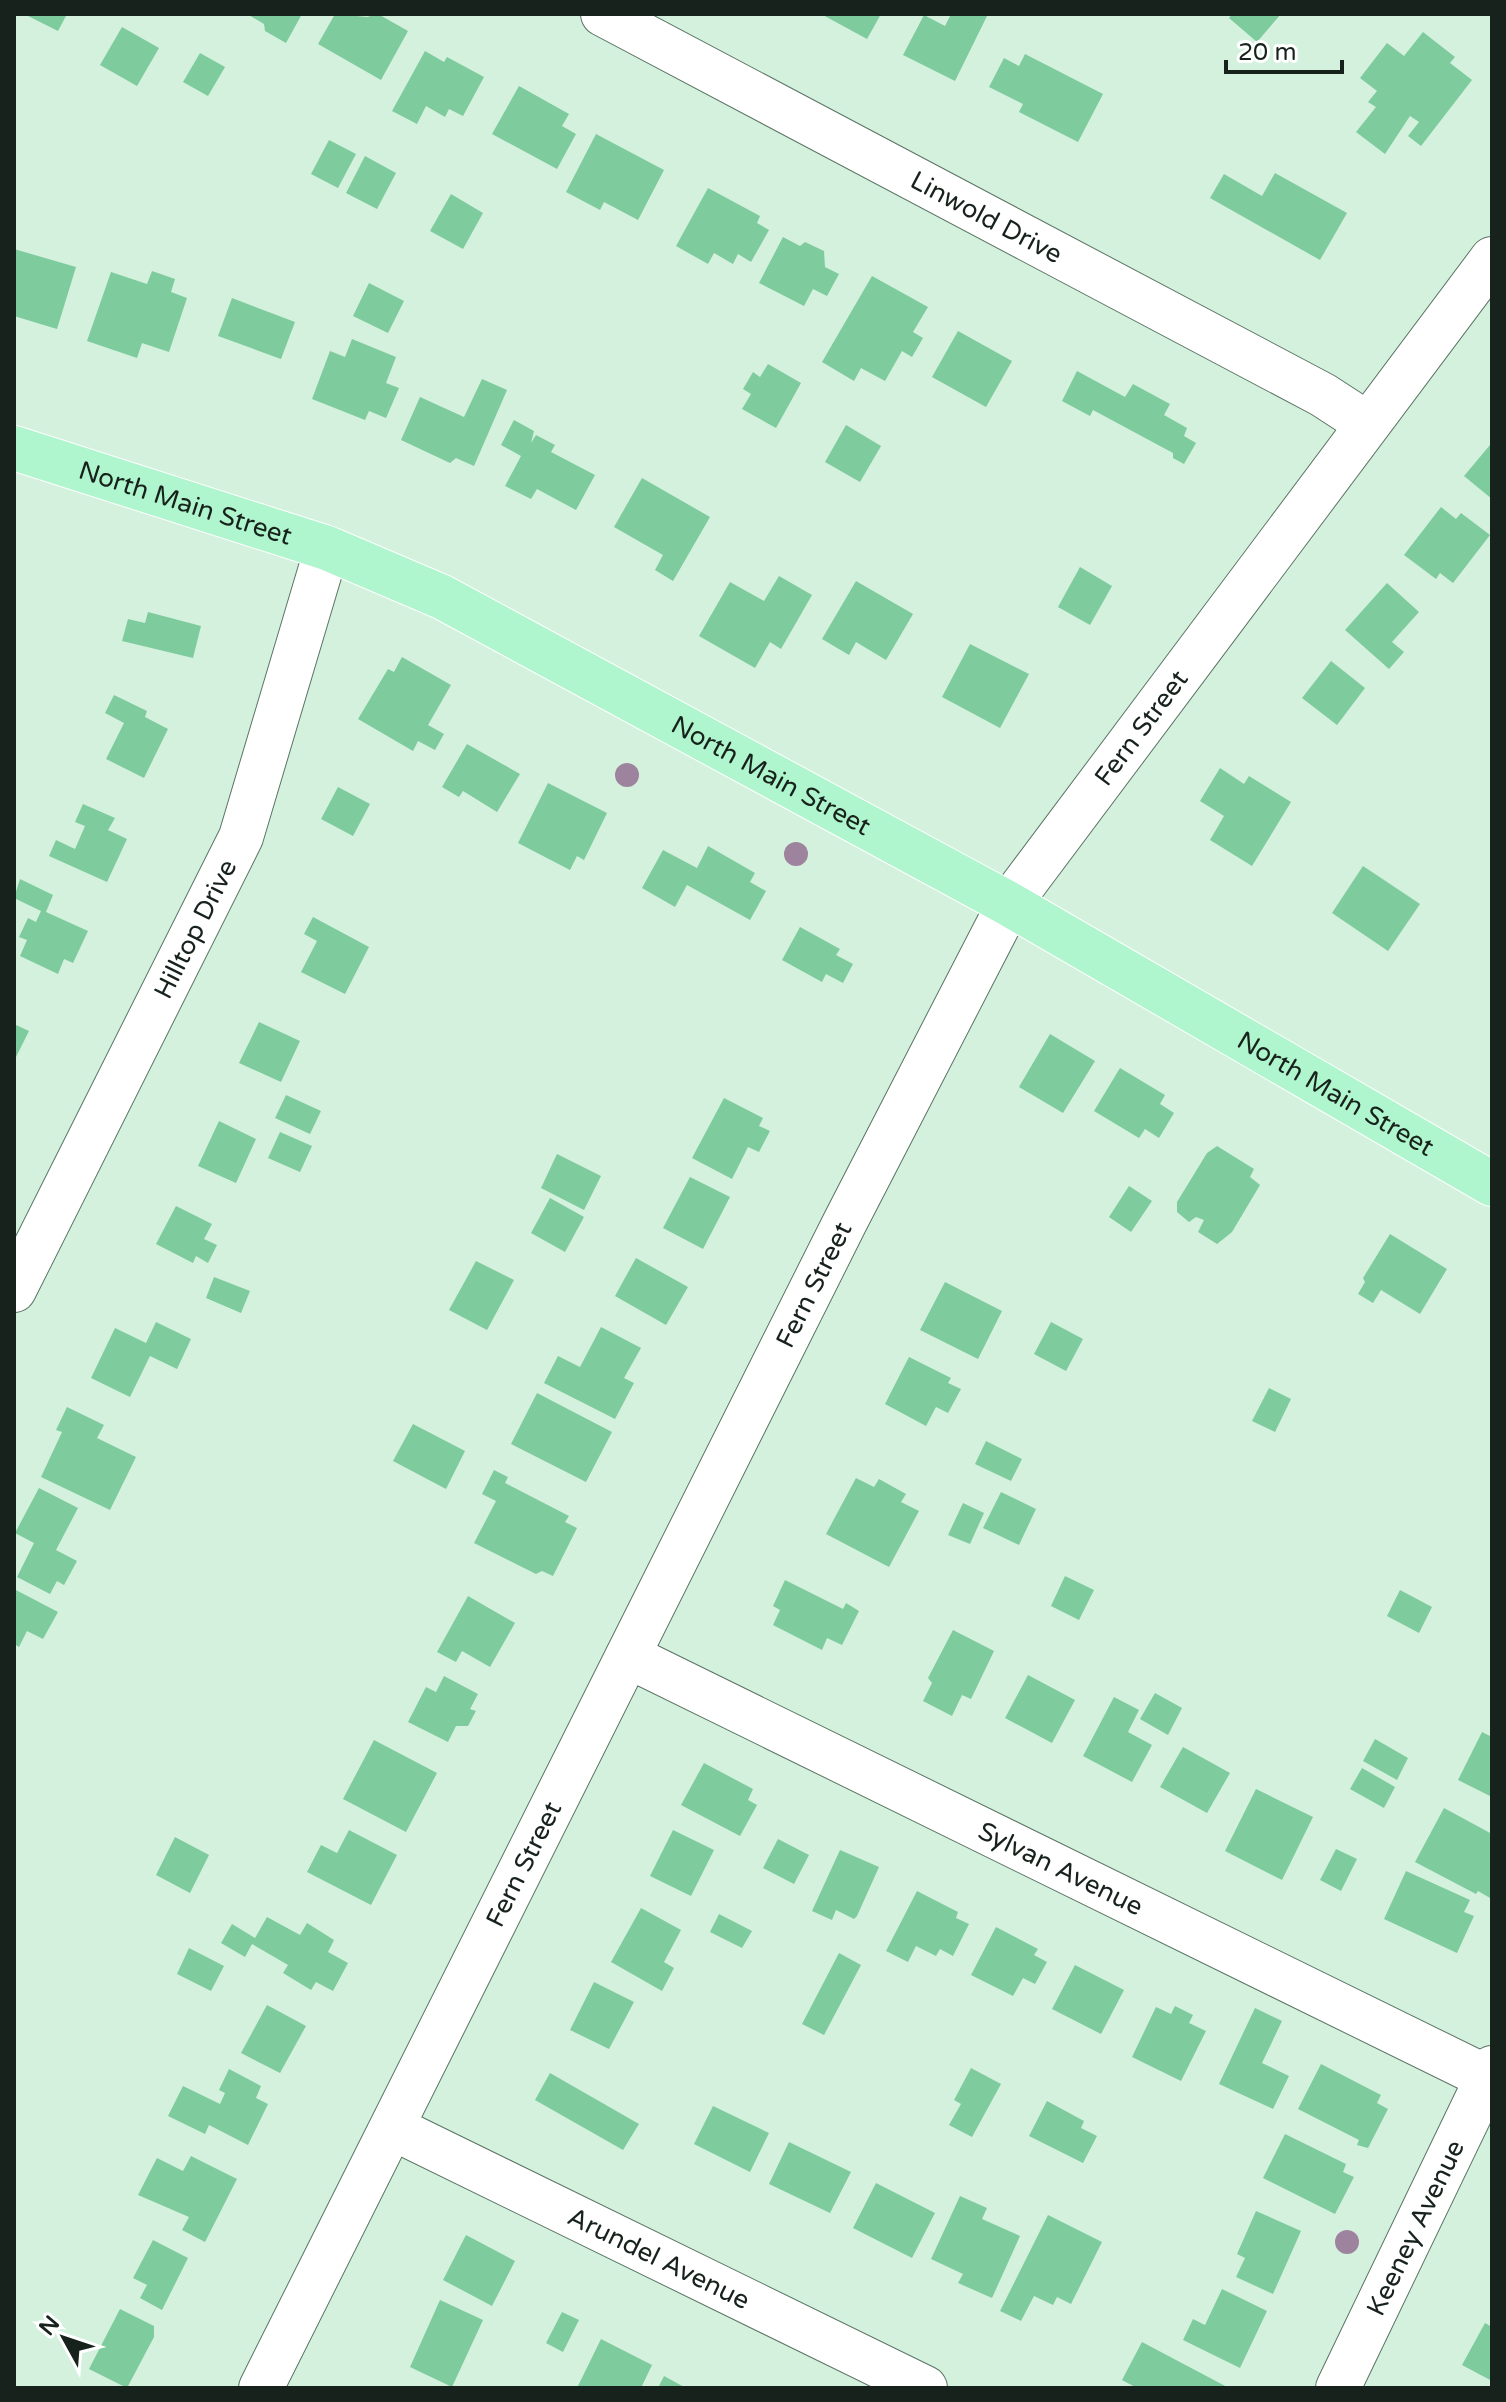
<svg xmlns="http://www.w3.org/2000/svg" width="1506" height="2402" viewBox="0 0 1506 2402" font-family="'Varela Round',sans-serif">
	<rect width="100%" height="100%" fill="#d4f1de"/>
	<g fill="#7ecb9d">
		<path d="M24,14H67L58,31Z"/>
		<path d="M247,14H302L286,43L265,31L264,24Z"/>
		<path d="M335,14L367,17L378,14L408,31L381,80L318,44Z"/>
		<path d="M821,14H881L867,39Z"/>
		<path d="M951,14H988L955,81L903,55L924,15L945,26Z"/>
		<path d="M1232,14H1281L1257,42L1229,18Z"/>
		<path d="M122,27L159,48L137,86L100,65Z"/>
		<path d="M1423,32L1455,57L1450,63L1472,80L1421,146L1408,136L1419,122L1410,116L1385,154L1356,132L1376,107L1368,102L1377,91L1360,78L1387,43L1404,56Z"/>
		<path d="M425,51L444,62L447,57L484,77L463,116L449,109L445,117L426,106L417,124L392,111Z"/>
		<path d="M200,53L225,67L208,96L183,82Z"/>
		<path d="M1025,54L1103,94L1078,142L1019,112L1023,104L989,87L1004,58L1019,66Z"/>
		<path d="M519,86L569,114L562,126L576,134L557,169L492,134Z"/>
		<path d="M596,134L664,170L638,220L604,202L600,210L566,192Z"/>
		<path d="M329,140L356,154L338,188L311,174Z"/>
		<path d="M365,156L396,173L377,209L346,193Z"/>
		<path d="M1275,173L1347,213L1320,260L1210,198L1224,174L1262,196Z"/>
		<path d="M708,188L760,216L757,223L769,230L751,262L738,254L733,264L714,253L708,264L676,246Z"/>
		<path d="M451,194L483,213L463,249L430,231Z"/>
		<path d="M783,237L800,246L805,242L824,251L825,267L839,274L827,296L813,289L804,306L759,283Z"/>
		<path d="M14,249L76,267L57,329L14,316Z"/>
		<path d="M152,271L175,279L171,292L187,298L169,352L142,343L137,358L87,341L111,272L147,284Z"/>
		<path d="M872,276L928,307L913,332L923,338L912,357L902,351L885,381L861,368L854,381L822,362Z"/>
		<path d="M369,283L404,301L388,333L353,316Z"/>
		<path d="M232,298L295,322L281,359L218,336Z"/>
		<path d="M958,331L1012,361L986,407L932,377Z"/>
		<path d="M352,339L396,357L386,383L399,388L386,418L369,411L365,420L312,399L330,351L345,357Z"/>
		<path d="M768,364L801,383L776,428L742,409L751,394L743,389L753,372L760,377Z"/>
		<path d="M1077,371L1125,397L1133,384L1170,404L1164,415L1187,428L1184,436L1196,443L1184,464L1173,458V453L1093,410L1090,416L1062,401Z"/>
		<path d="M482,379L507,390L474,466L456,458L450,463L401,440L420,397L464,417Z"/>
		<path d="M514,420L534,431L531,443L536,435L555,445L551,452L595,475L576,510L537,489L531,499L505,486L521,456L501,445Z"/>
		<path d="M846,425L881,446L860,482L825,462Z"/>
		<path d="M1490,445L1492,447V499L1464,476Z"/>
		<path d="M642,478L710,517L673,581L655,570L663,555L614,527Z"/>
		<path d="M1441,507L1456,519L1461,513L1490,535L1453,583L1440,573L1436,579L1404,555Z"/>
		<path d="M1080,567L1112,586L1090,625L1058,607Z"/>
		<path d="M779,576L812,595L781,649L770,642L755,668L699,636L730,582L764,601Z"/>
		<path d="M856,581L913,614L886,660L856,642L849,655L822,639Z"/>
		<path d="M1387,583L1419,612L1392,642L1404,652L1389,669L1345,630Z"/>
		<path d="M148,612L201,626L193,658L122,641L128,619L145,623Z"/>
		<path d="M970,644L1029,674L1000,728L942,697Z"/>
		<path d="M402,657L451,685L428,725L444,734L435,750L418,741L413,751L358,719L388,669L394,672Z"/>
		<path d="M1331,661L1365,688L1337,725L1302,698Z"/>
		<path d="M114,695L147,711L145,717L168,729L144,778L106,759L124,723L105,713Z"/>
		<path d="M467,744L520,774L497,812L463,791L459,797L442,787Z"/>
		<path d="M1220,768L1244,784L1249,776L1291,802L1252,866L1210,840L1224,816L1200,801Z"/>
		<path d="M548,783L607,813L584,860L577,856L570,870L518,843Z"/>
		<path d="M338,787L370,804L353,836L321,819Z"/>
		<path d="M83,804L115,818L108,830L127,839L107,882L49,856L56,840L75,849L85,826L75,822Z"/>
		<path d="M708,846L755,873L750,882L766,891L750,920L687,885L675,907L642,888L663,850L697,868Z"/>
		<path d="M1363,866L1420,904L1388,951L1332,913Z"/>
		<path d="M20,879L53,895L46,912L88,931L73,963L64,959L58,974L20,956L27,940L19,937L28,918L36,922L41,911L14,898Z"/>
		<path d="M313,917L369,947L345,994L301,972L317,941L304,934Z"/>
		<path d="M800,927L840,949L836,955L853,964L843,983L826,974L822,982L782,960Z"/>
		<path d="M259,1022L300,1041L281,1082L239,1063Z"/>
		<path d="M14,1024L29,1031L14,1061Z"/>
		<path d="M1050,1034L1095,1061L1063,1113L1019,1087Z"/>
		<path d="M1120,1068L1165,1095L1160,1104L1174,1113L1159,1138L1145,1129L1139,1138L1094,1111Z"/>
		<path d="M286,1095L321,1111L310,1134L275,1118Z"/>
		<path d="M724,1098L763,1118L759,1126L770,1131L759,1152L748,1147L732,1179L692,1158Z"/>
		<path d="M219,1121L256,1139L236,1183L198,1166Z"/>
		<path d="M280,1132L312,1146L300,1172L268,1158Z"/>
		<path d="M1217,1146L1254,1169L1250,1177L1260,1185L1232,1232L1217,1244L1198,1232L1204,1220L1196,1217L1189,1222L1177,1212V1202L1207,1153Z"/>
		<path d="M557,1154L601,1176L584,1210L541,1188Z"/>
		<path d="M690,1177L730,1197L703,1249L663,1228Z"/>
		<path d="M1129,1186L1152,1201L1131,1232L1109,1217Z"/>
		<path d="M550,1198L584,1217L565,1252L531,1233Z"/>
		<path d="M176,1206L212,1224L204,1239L217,1245L208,1263L196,1256L193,1263L156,1244Z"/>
		<path d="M1390,1234L1447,1269L1420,1314L1381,1290L1373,1303L1358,1294L1365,1282L1363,1278Z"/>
		<path d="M636,1258L688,1287L666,1325L615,1296Z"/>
		<path d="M476,1261L514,1280L487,1330L449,1310Z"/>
		<path d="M214,1277L250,1291L241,1313L206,1298Z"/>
		<path d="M945,1282L1002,1311L978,1359L920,1330Z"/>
		<path d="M156,1322L191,1339L177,1369L150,1356L130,1397L91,1378L115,1328L146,1343Z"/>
		<path d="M1051,1322L1083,1339L1066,1371L1034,1354Z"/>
		<path d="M601,1327L641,1348L624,1378L634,1383L615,1419L544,1383L558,1356L580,1367Z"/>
		<path d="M909,1357L951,1378L948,1383L961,1389L948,1413L936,1407L926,1426L885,1404Z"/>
		<path d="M1269,1388L1291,1399L1275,1432L1252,1421Z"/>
		<path d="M537,1393L612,1432L586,1482L511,1444Z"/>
		<path d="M67,1407L104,1425L97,1438L136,1457L110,1510L41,1477L62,1432L56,1430Z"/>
		<path d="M413,1424L465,1451L446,1489L393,1461Z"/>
		<path d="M986,1441L1022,1459L1011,1481L975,1464Z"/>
		<path d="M494,1470L508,1477L505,1483L569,1516L565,1522L577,1528L553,1576L542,1571L536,1574L474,1543L496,1501L482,1494Z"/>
		<path d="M856,1478L874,1487L879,1479L906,1494L901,1502L919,1511L889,1567L826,1534Z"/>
		<path d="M39,1488L78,1508L56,1550L77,1561L64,1585L57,1581L50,1594L17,1577L34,1543L15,1533Z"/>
		<path d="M1001,1492L1036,1509L1019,1545L983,1528Z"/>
		<path d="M963,1503L984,1513L970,1544L948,1535Z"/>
		<path d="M1065,1576L1094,1590L1079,1620L1051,1606Z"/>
		<path d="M785,1580L843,1609L846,1603L859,1611L842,1645L827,1638L822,1650L773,1625L780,1610L773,1606Z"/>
		<path d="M14,1589L58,1612L43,1639L27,1631L19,1647L14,1644Z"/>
		<path d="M1400,1590L1432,1607L1419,1633L1387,1616Z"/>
		<path d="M468,1596L515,1623L490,1667L462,1651L456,1662L437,1652Z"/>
		<path d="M953,1630L994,1651L971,1699L962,1695L952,1716L923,1701L932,1683L928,1678Z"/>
		<path d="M1028,1675L1075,1700L1052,1743L1005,1718Z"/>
		<path d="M444,1676L478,1694L470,1709L476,1711L468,1726H456L448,1742L408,1722L426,1687L436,1692Z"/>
		<path d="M1155,1693L1182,1708L1168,1735L1140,1719Z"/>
		<path d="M1114,1697L1139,1710L1128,1732L1152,1745L1132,1782L1083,1756Z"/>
		<path d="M1482,1732L1492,1737V1797L1458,1780Z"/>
		<path d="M1375,1739L1408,1758L1397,1780L1363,1761Z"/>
		<path d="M374,1740L437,1773L406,1832L343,1799Z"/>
		<path d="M1183,1747L1230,1773L1207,1813L1160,1787Z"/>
		<path d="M704,1763L753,1789L748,1800L757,1805L740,1836L681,1805Z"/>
		<path d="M1362,1768L1395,1787L1384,1808L1350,1789Z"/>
		<path d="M1256,1789L1313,1817L1282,1880L1225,1851Z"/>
		<path d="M1444,1808L1492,1834L1490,1898L1478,1891L1476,1894L1415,1862Z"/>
		<path d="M349,1830L397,1855L371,1905L307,1872L321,1845L337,1853Z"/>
		<path d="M673,1830L714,1850L691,1896L650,1876Z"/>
		<path d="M175,1837L209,1855L190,1893L156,1875Z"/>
		<path d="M778,1839L809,1855L794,1884L763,1868Z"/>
		<path d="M1336,1849L1357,1859L1341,1891L1320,1880Z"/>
		<path d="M840,1850L879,1867L857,1916L854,1919L836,1910L832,1920L812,1911Z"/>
		<path d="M1406,1871L1470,1900L1464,1912L1474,1916L1457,1953L1384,1919Z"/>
		<path d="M917,1891L958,1912L956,1918L969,1924L953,1956L940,1949L936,1956L916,1946L908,1962L886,1951Z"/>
		<path d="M641,1908L681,1930L664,1962L674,1968L662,1991L611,1962Z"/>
		<path d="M719,1914L752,1931L742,1948L710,1932Z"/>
		<path d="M267,1917L300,1935L307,1923L334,1940L328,1952L348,1963L333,1991L316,1982L311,1990L283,1973L288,1965L252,1944L245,1957L221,1943L232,1924L255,1938Z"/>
		<path d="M996,1927L1038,1949L1034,1955L1047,1962L1035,1984L1023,1978L1013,1996L971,1975Z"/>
		<path d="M189,1948L224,1966L211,1991L177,1974Z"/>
		<path d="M839,1953L861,1965L824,2035L802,2024Z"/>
		<path d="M1075,1965L1124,1990L1101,2034L1052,2009Z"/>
		<path d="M594,1982L634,2002L609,2049L570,2030Z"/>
		<path d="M267,2005L306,2026L280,2073L241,2053Z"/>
		<path d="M1175,2006L1193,2015L1189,2023L1206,2031L1181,2081L1132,2057L1156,2007L1171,2014Z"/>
		<path d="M1255,2008L1282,2021L1262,2063L1289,2076L1273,2109L1219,2084Z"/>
		<path d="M1321,2064L1381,2095L1377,2103L1388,2109L1368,2148L1357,2145L1359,2140L1298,2109Z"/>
		<path d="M971,2068L1001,2084L972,2137L949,2125L961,2104L954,2100Z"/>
		<path d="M229,2069L261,2086L256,2098L268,2104L248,2145L209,2125L205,2134L168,2116L183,2086L220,2104L225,2093L219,2090Z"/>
		<path d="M550,2073L639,2124L623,2150L535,2100Z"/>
		<path d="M1047,2101L1084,2121L1081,2128L1097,2136L1083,2163L1029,2136Z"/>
		<path d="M713,2106L769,2133L750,2172L694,2144Z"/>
		<path d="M1285,2134L1346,2164L1343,2172L1354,2177L1335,2214L1263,2178Z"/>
		<path d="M789,2142L851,2172L830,2213L769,2184Z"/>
		<path d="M191,2156L237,2179L205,2242L182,2230L189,2217L138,2195L157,2158L183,2171Z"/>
		<path d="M876,2183L935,2213L912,2258L853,2228Z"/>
		<path d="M960,2196L987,2208L982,2219L1020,2236L992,2298L958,2283L963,2274L931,2259Z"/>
		<path d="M1256,2211L1301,2231L1273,2294L1236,2277L1245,2258L1237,2254Z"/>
		<path d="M1048,2215L1102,2242L1071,2304L1057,2297L1053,2305L1034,2296L1021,2321L1000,2311Z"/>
		<path d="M466,2235L515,2261L492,2306L443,2280Z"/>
		<path d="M153,2240L188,2258L162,2310L140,2298L147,2285L133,2278Z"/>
		<path d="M1222,2289L1267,2311L1240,2368L1183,2340L1193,2319L1205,2325Z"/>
		<path d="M440,2300L483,2320L452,2387L410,2367Z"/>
		<path d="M120,2309L154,2326V2337L127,2388L89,2369Z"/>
		<path d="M562,2312L579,2320L563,2352L546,2343Z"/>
		<path d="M1485,2323L1492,2327V2381L1462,2365Z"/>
		<path d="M601,2339L652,2365L641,2388H577Z"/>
		<path d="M1142,2342L1229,2388H1137L1122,2380Z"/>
		<path d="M664,2376L686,2388H658Z"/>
	</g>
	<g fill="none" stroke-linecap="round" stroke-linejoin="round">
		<g stroke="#5b7464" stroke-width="46">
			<g id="minor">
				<path id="s1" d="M603,14L1323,395L1366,423"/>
				<path id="s2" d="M14,1290L241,837L327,548"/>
				<path id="s3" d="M628,1656L1492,2080"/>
				<path id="s4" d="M393,2128L925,2388"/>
				<path id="s5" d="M261,2388L845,1222L1009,904L1492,259"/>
				<path id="s6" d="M1338,2388L1492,2068"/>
			</g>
		</g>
		<g stroke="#fff" stroke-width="46">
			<g id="major">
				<path id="s7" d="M14,448L327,548L442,597L1009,904L1492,1184"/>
			</g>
		</g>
		<use href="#minor" stroke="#fff" stroke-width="44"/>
		<use href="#major" stroke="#aff5cd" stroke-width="44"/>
	</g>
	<g fill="#9e839e">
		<circle cx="627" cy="775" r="12"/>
		<circle cx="796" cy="854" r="12"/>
		<circle cx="1347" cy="2242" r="12"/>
	</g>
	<g text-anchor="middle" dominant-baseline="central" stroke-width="6" stroke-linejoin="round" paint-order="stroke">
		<g font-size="26" fill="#18221c" stroke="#fff">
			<text stroke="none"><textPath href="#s1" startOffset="434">Linwold Drive</textPath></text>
			<text stroke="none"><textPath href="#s7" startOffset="180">North Main Street</textPath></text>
			<text stroke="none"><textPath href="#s5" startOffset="1882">Fern Street</textPath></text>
			<text stroke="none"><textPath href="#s7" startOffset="828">North Main Street</textPath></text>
			<text stroke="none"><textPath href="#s2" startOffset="404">Hilltop Drive</textPath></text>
			<text stroke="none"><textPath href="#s7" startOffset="1476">North Main Street</textPath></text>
			<text stroke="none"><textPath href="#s5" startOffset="1234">Fern Street</textPath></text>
			<text stroke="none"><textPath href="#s5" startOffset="586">Fern Street</textPath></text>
			<text stroke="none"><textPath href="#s3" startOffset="482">Sylvan Avenue</textPath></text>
			<text stroke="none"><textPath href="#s6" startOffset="178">Keeney Avenue</textPath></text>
			<text stroke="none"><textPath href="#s4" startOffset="296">Arundel Avenue</textPath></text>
		</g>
	</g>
	<rect width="1506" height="2402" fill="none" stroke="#18221c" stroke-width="32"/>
	<g transform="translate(64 2338) rotate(310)" stroke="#ffffff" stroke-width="6" paint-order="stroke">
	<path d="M0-6L14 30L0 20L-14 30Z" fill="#18221c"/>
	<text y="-12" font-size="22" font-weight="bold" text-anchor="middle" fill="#18221c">N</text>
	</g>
	<path d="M1226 60v12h116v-12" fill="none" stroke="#18221c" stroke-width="4"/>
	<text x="1238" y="60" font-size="24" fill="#18221c" stroke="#ffffff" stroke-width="6" paint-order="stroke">20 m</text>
</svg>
